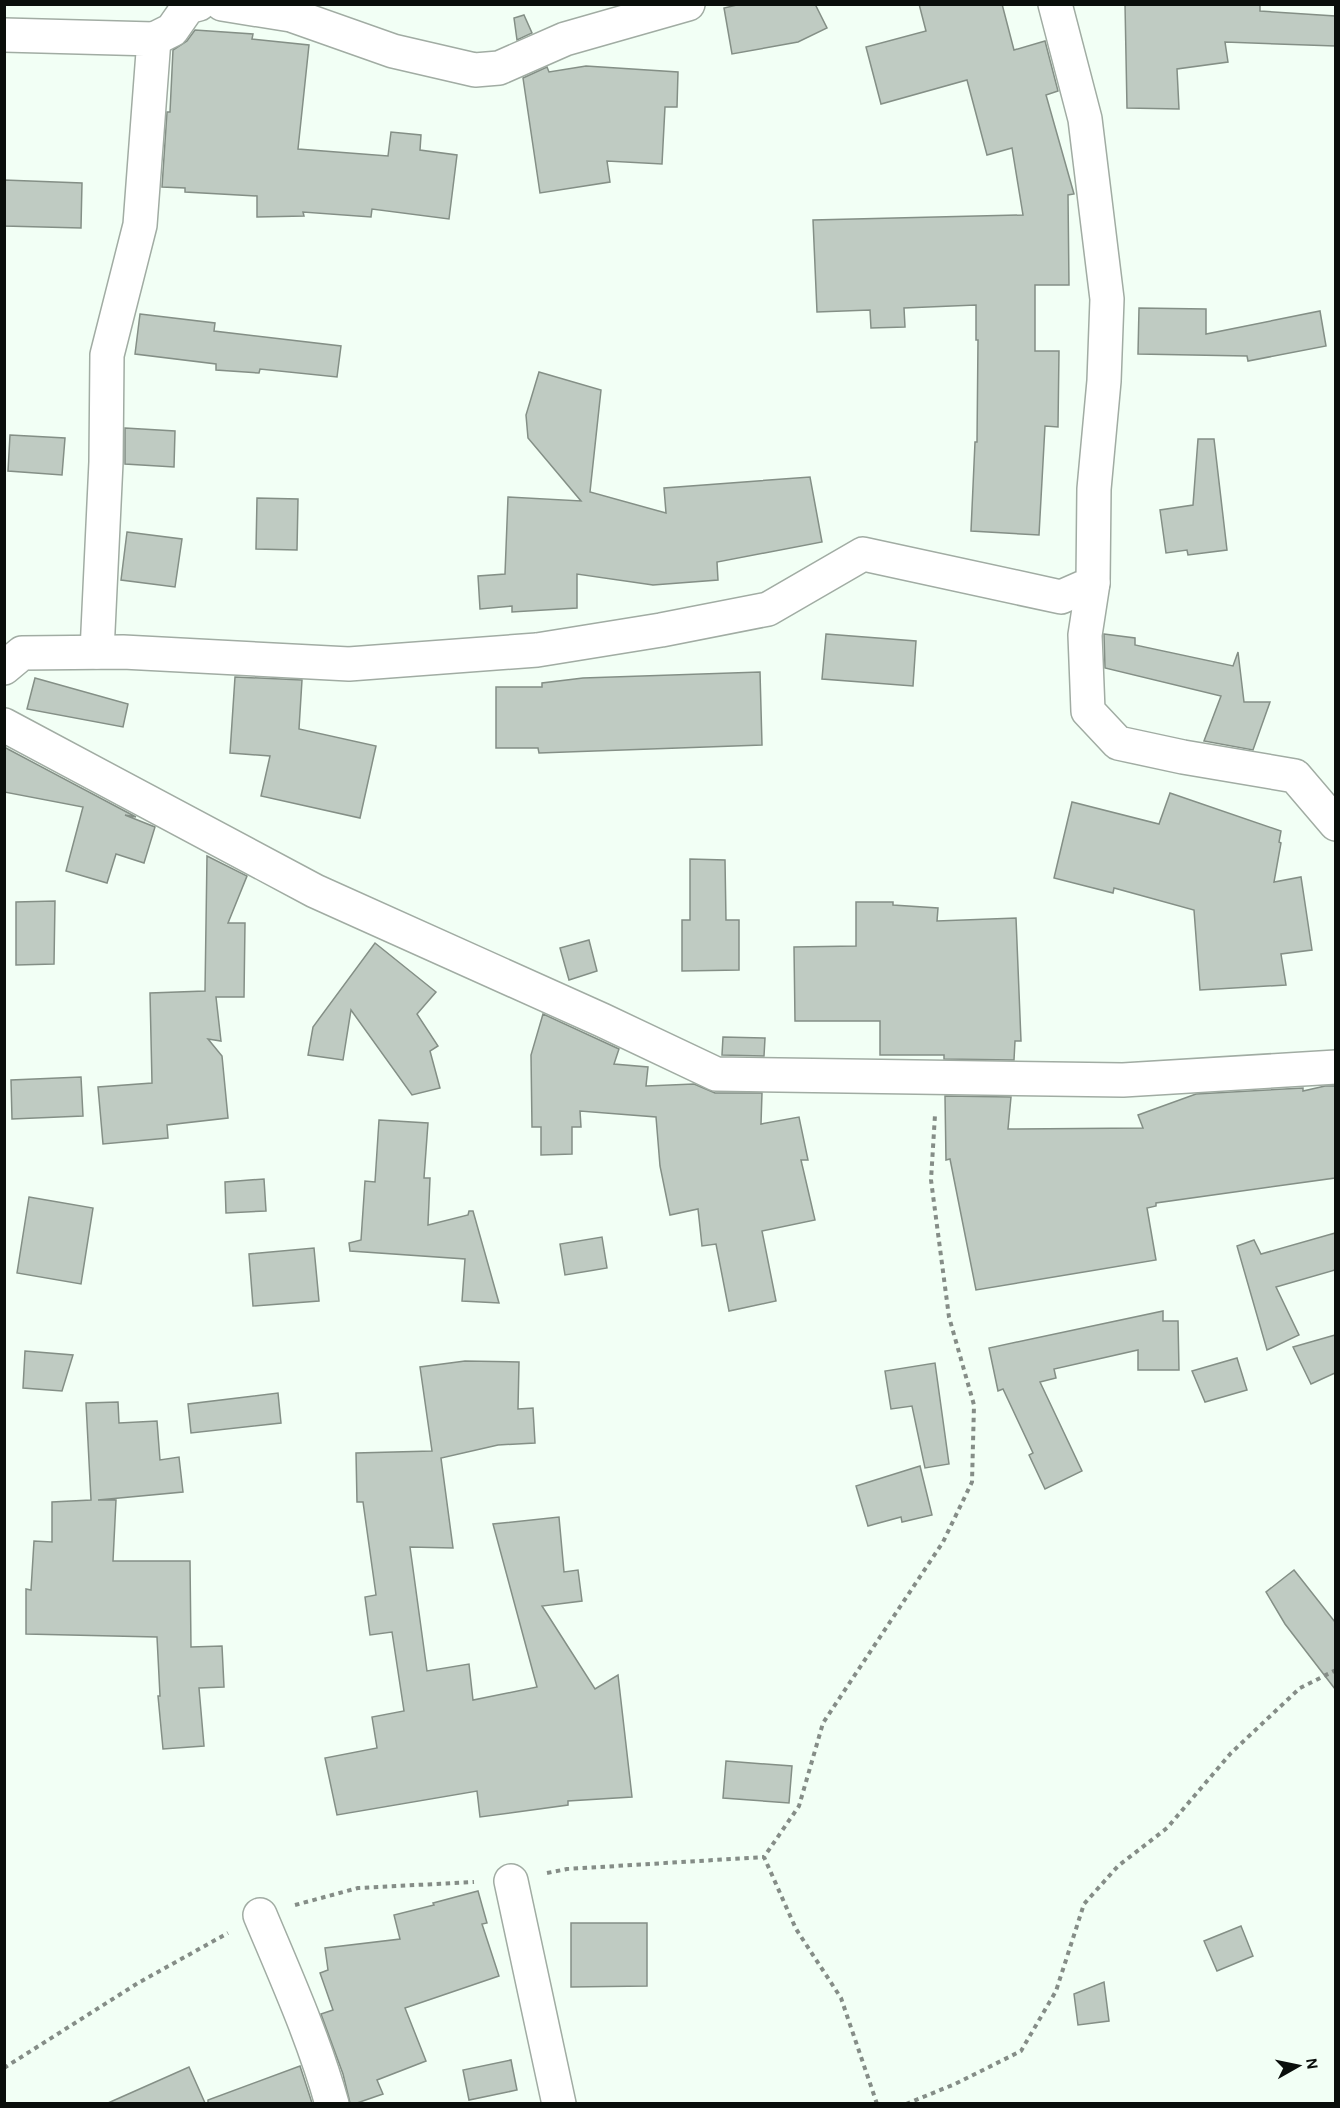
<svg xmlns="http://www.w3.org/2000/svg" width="1340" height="2108" viewBox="0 0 1340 2108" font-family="'Alegreya Sans',sans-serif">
	<rect width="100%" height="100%" fill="#f2fff5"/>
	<g fill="#bfcbc2" stroke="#848f86" stroke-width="1.5">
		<path d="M741,4H815L827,28L798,42L732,54L724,8Z"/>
		<path d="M919,4H1002L1014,50L1045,41L1058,91L1046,95L1074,194L1068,195L1069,285H1035V351H1059L1058,427L1045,426L1039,535L971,531L975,442H977L978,340H976V305L904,308L905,327L871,328L870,310L817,312L813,220L1023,215L1012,148L987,155L967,80L881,104L866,47L926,31Z"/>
		<path d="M1125,4H1260V11L1335,16V46L1225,42L1228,62L1177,69L1179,109L1127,108Z"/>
		<path d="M524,15L532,33L517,40L514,18Z"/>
		<path d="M195,30L253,34L252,39L309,45L298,149L388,156L391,132L421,135L420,150L457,155L449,219L372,209L371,217L303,212L304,216L257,217V196L185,192V188L162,187L167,112H170L173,50L187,41Z"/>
		<path d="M586,66L678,72L677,107H665L662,164L607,161L610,182L540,193L523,78L547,67L549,72Z"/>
		<path d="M4,180L82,183L81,228L4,226Z"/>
		<path d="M1139,308L1206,309V334L1320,311L1326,346L1248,361L1247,356L1138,354Z"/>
		<path d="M140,314L215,323L214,331L341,346L337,377L260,369L259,373L216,370V364L135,354Z"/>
		<path d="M539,372L601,390L590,492L666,513L664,488L810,477L822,542L717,562L718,580L653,585L577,574V608L512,612V606L480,609L478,576L505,574L508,497L581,501L528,438L526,415Z"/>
		<path d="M125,428L175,431L174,467L125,464Z"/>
		<path d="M10,435L65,438L62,475L8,471Z"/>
		<path d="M1198,439H1214L1227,550L1188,555L1187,550L1166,553L1160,510L1193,505Z"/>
		<path d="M257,498L298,499L297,550L256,549Z"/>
		<path d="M127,532L182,539L175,587L121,580Z"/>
		<path d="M826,634L916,641L913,686L822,679Z"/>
		<path d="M1104,634L1135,638V645L1233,666L1238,652L1244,702H1270L1253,750L1204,741L1221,696L1105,668Z"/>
		<path d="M760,672L762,745L539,753L538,748H496V687H542V683L583,678Z"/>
		<path d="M235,677L302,680L299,729L376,746L360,818L261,796L270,756L230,753Z"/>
		<path d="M35,678L128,704L123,727L27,709Z"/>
		<path d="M4,747L136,817L125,815L155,827L144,863L116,854L107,883L66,871L83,807L4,792Z"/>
		<path d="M1170,793L1281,831L1279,842L1281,843L1274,882L1301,877L1312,950L1281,954L1286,985L1200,990L1194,910L1114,888L1113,893L1054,878L1072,802L1159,824Z"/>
		<path d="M207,856L247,876L228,923H245L244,997H216L221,1041L208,1039L222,1056L228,1118L167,1125L168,1138L103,1144L98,1087L152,1083L150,993L205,991Z"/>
		<path d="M690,859L725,860L726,920H739V970L682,971V920H690Z"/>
		<path d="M55,901L54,964L16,965V902Z"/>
		<path d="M856,902H893V905L938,908L937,921L1016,918L1021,1041H1015L1014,1060L944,1059V1055H880V1021H795L794,947L856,946Z"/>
		<path d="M589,940L597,971L569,980L560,948Z"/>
		<path d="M375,943L436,992L417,1014L438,1046L430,1051L440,1088L412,1095L351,1010L343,1060L308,1055L313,1027Z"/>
		<path d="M543,1014L619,1049L614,1064L648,1067L646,1086L694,1084L715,1093H762L761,1124L799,1117L808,1160H801L815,1220L762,1231L776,1301L729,1311L716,1244L702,1246L698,1209L670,1215L660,1166L656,1117L580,1111L581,1127H572V1154L541,1155V1127H532L531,1055Z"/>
		<path d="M723,1037L765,1038L764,1056L722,1055Z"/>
		<path d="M81,1077L83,1116L12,1119L11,1080Z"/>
		<path d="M1325,1086H1335V1178L1156,1203V1206L1147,1208L1156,1260L976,1290L950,1159L946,1160L945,1096L1011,1097L1008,1129L1143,1128L1138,1115L1196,1094L1303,1088V1091Z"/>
		<path d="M379,1120L428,1123L424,1178H430L428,1225L468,1215L469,1211H473L499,1303L462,1301L465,1259L350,1251L349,1243L361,1240L365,1181L375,1182Z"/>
		<path d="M264,1179L266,1211L226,1213L225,1182Z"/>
		<path d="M29,1197L93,1208L81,1284L17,1273Z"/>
		<path d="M1335,1233V1270L1276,1287L1299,1335L1267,1350L1237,1246L1254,1240L1261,1254Z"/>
		<path d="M602,1237L607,1268L565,1275L560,1244Z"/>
		<path d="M314,1248L319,1301L253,1306L249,1254Z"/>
		<path d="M1163,1311V1321H1178L1179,1370H1138V1350L1054,1369L1056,1378L1040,1382L1082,1471L1045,1489L1029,1455L1033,1453L1003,1389L998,1391L989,1348Z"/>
		<path d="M1335,1335V1373L1311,1384L1293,1347Z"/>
		<path d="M25,1351L73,1355L62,1391L23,1388Z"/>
		<path d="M1237,1358L1247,1390L1205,1402L1192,1371Z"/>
		<path d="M465,1361L519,1362L518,1409L533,1408L535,1443L498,1445L441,1458L453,1548L410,1547L427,1671L469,1664L473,1700L537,1687L493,1524L559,1517L564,1572L578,1570L582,1601L542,1606L595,1689L618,1675L632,1797L568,1801V1805L480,1817L477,1791L337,1815L325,1758L377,1748L372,1717L404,1711L392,1632L370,1635L365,1597L376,1595L363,1502H357L356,1453L432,1451L420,1367Z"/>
		<path d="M935,1363L949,1464L925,1468L912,1406L891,1409L885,1371Z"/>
		<path d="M278,1393L281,1423L191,1433L188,1404Z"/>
		<path d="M118,1402L119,1423L157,1421L160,1460L179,1457L183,1492L98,1500H116L113,1561H190L191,1647L222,1646L224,1687L199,1688L204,1746L163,1749L158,1696H160L157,1637L26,1634V1589L31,1590L34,1541L52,1542V1502L91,1500L86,1403Z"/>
		<path d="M920,1466L932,1515L902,1522L901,1517L868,1526L856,1486Z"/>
		<path d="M1294,1570L1335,1622V1689L1285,1624L1266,1592Z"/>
		<path d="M726,1761L792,1766L789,1803L723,1798Z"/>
		<path d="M478,1891L487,1923L482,1924L499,1976L405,2008L426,2061L377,2080L383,2094L357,2103H350L343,2074L321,2014L333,2010L320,1973L328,1970L325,1948L400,1939L394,1915L434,1905L433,1903Z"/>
		<path d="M571,1923H647V1986L571,1987Z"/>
		<path d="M1241,1926L1253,1956L1217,1971L1204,1941Z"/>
		<path d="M1104,1982L1109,2021L1078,2025L1074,1994Z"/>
		<path d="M511,2060L517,2090L469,2100L463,2070Z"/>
		<path d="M300,2066L312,2103H208V2100Z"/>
		<path d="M189,2067L205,2103H108Z"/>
	</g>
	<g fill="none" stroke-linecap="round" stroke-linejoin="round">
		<g stroke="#a1aca3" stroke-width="36">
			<g id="minor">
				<path d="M222,4L291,15L393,51L475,70L499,68L565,39L688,4"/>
				<path d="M4,35L154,39L140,225L107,355L106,462L97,652"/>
				<path d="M154,39L172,30L188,7L199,4"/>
				<path d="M1093,583L1085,635L1088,711L1118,743L1183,757L1295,776L1336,824"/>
				<path d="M4,668L22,653L123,652L349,664L537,650L661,630L768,609L863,554L1061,597L1093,583L1094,489L1104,381L1107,299L1085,119L1055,4"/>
				<path d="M4,725L315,891L602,1020L716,1074L1123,1080L1336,1067"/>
				<path d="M511,1881L559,2104"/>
				<path d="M260,1915C286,1977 314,2039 332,2104"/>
			</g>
		</g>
		<g stroke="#858d87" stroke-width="4" stroke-dasharray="4.5 4.5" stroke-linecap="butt">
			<path d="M547,1873L567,1869L764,1857"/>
			<path d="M295,1905L358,1888L474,1882"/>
			<path d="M4,2068L138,1983L228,1933"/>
			<path d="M877,2104L841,1998L796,1929L764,1857L799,1806L823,1723L943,1542L972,1482L974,1405L949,1317L931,1180L935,1115"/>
			<path d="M906,2104L955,2084L1021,2051L1056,1991L1084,1904L1118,1866L1167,1828L1231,1753L1300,1688L1336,1670"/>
		</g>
		<use href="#minor" stroke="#fff" stroke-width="33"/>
	</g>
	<rect width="1340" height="2108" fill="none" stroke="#0a0e0b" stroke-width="12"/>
	<g transform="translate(1298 2066) rotate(81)" stroke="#f2fff5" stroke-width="4.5" paint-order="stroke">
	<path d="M0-4.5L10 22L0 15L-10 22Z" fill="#0a0e0b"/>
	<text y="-9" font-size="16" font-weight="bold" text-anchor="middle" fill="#0a0e0b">N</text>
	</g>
</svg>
